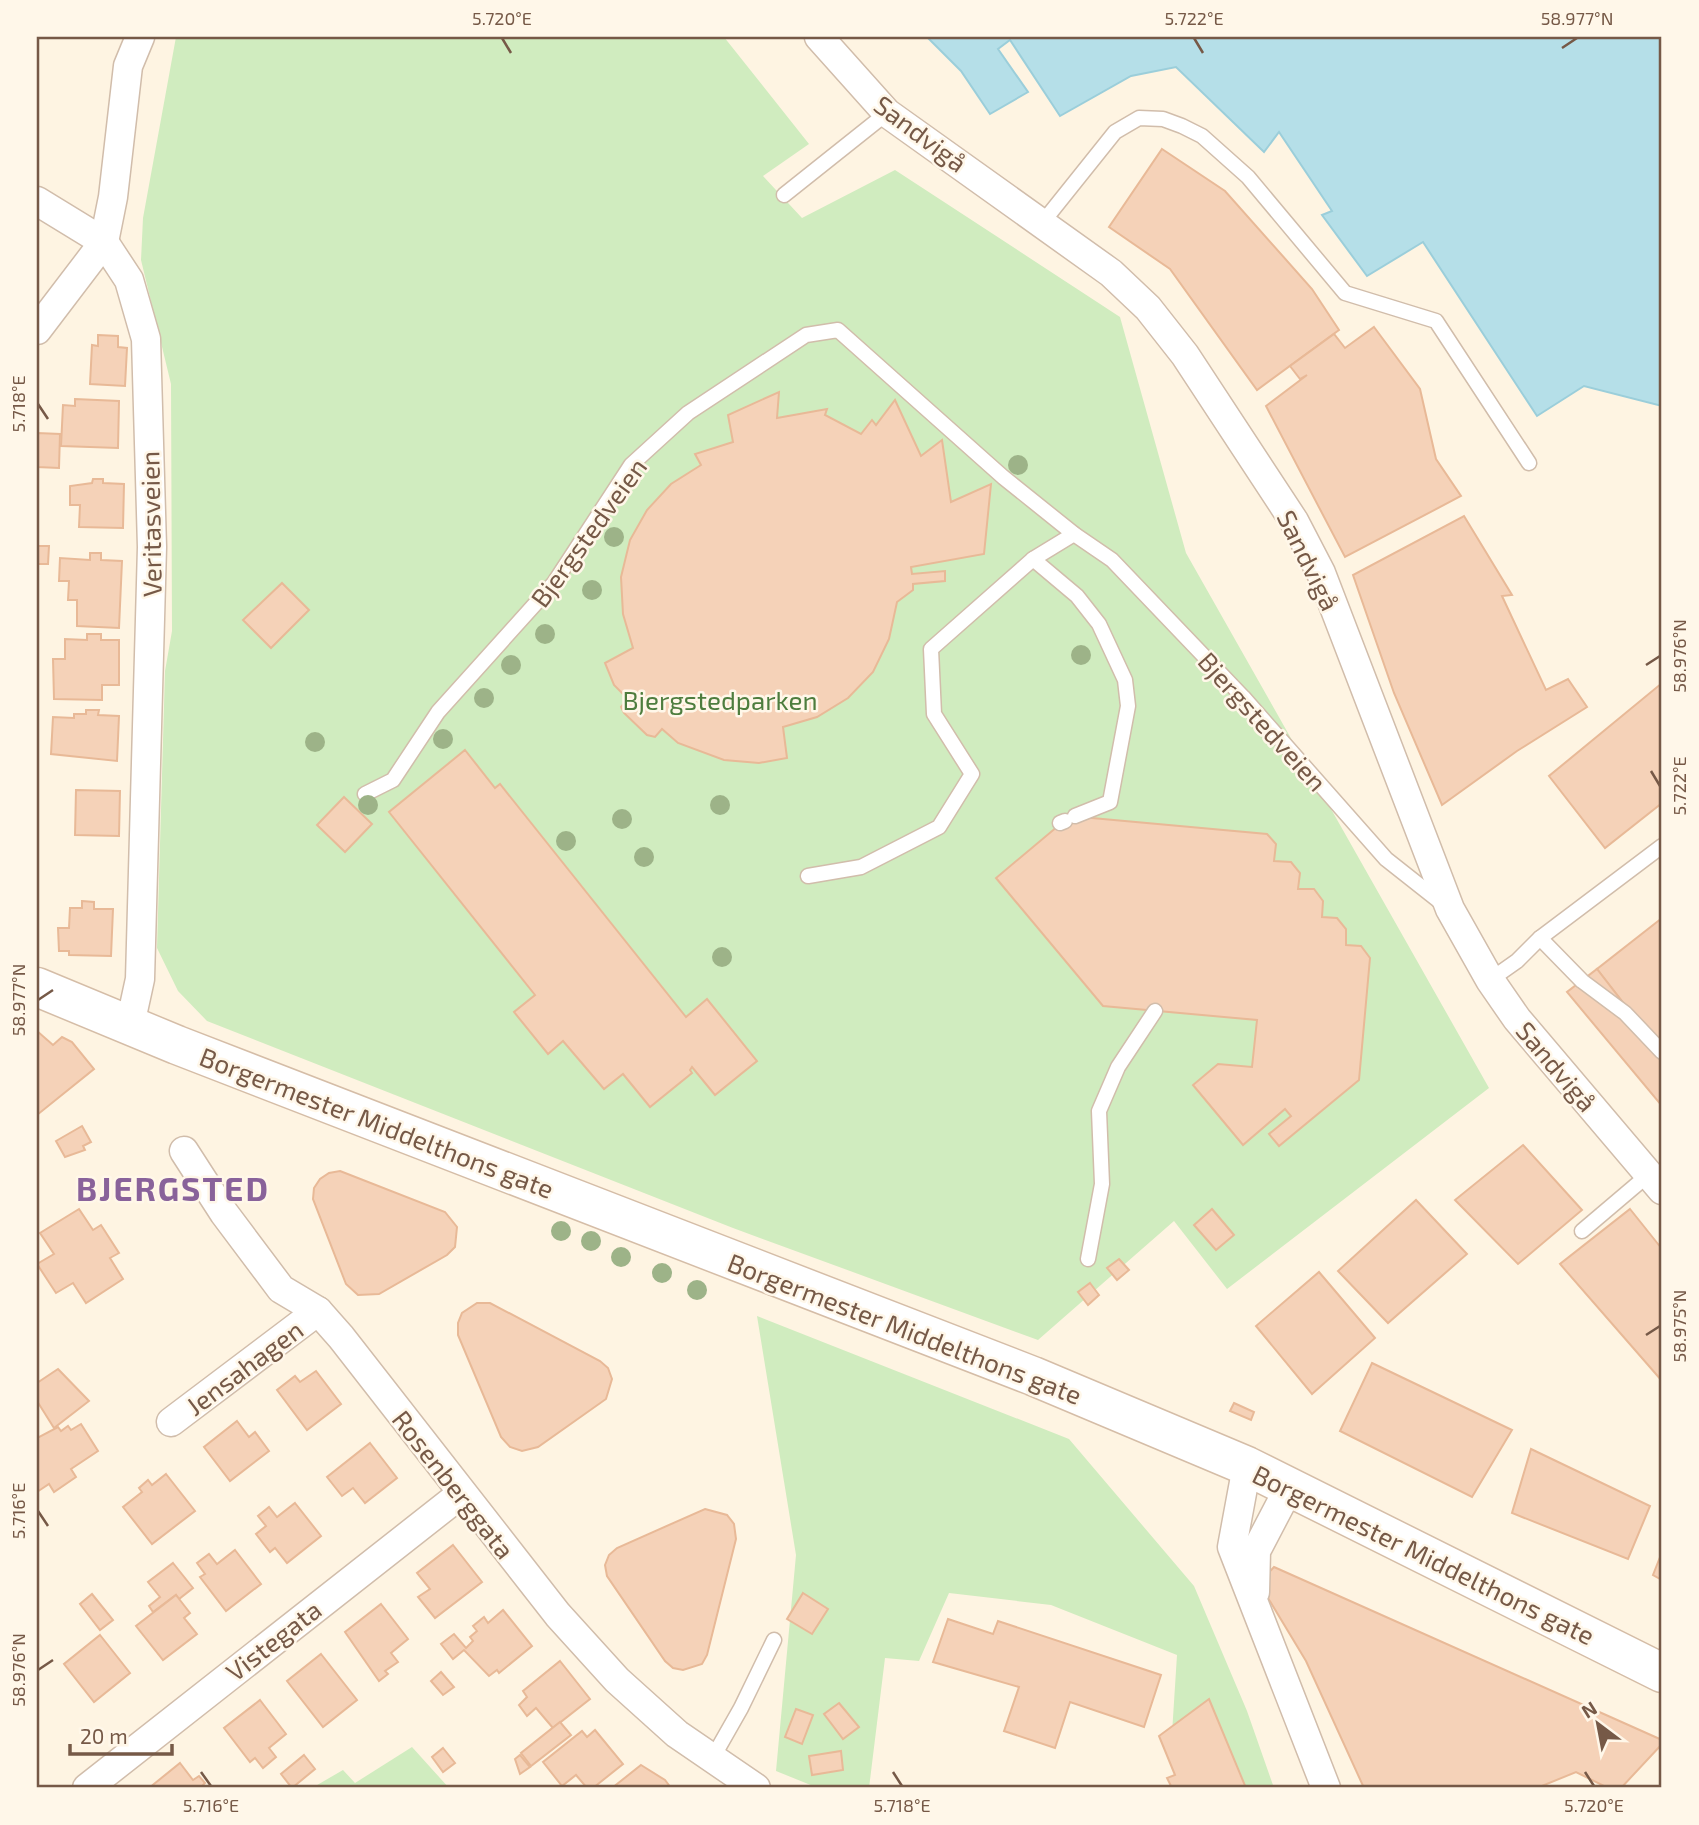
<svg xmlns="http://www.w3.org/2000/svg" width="1699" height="1825" viewBox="0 0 1699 1825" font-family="'Exo 2',sans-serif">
	<rect width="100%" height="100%" fill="#fef4e2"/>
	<g fill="#d0ecbf">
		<path d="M176,37H724L809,144L763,176L802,218L895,170L1120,317L1186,553L1489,1088L1227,1289L1174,1221L1038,1340L733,1228L207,1021L178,991L157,948L165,671L172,631L171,384L141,260L143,218Z"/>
		<path d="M757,1316L1069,1439L1194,1586L1247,1711L1274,1788H1193L1171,1749L1177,1655L1051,1605L949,1593L919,1661L885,1658L869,1788H818L776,1771L796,1555Z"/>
		<path d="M412,1747L449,1788H312L343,1770L355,1783Z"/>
	</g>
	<path fill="#b5dfe8" stroke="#9bceda" stroke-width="2" d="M927,37H1662V406L1584,386L1537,416L1423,242L1367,276L1322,215L1332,211L1279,132L1264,152L1176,67L1131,76L1060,116L1010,40L998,49L1028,92L990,114L961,71Z"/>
	<g fill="#f5d2b8" stroke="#e8b997" stroke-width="2">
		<path d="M1162,149L1225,191L1312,289L1339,330L1257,390L1170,269L1109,227Z"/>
		<path d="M1374,327L1420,389L1436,459L1461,496L1345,557L1266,406L1307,375L1300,379L1290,366L1334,334L1345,348Z"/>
		<path d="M98,335L118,336V347L127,348L125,386L90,384L92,345L98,346Z"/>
		<path d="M779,392L777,418L827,409L825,415L861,434L872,420L876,425L895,400L921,456L942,440L951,502L991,484L984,554L911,567L912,574L945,571V581L913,584V590L897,602L889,639L873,672L848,698L817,717L783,727L787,758L759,763L724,760L678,743L662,729L655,737L647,735L624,713L621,707L628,699L614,685L605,663L633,648L623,614L621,577L630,540L647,510L671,484L701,465L695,454L733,442L728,415Z"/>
		<path d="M75,399L119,401L118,448L61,446L63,405L75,406Z"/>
		<path d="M37,433L60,434L59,468L37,467Z"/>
		<path d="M93,479H103V483L124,484L123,528L79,527L80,505H70V486L92,483Z"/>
		<path d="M1464,516L1512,595L1502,596L1546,690L1568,679L1587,707L1517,751L1442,805L1394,693L1353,575Z"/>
		<path d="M37,546H49L48,564H37Z"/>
		<path d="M90,553H101V560L122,561L119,628L77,626V600H68L69,581H59L60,558L90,560Z"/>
		<path d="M282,583L309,610L271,648L243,620Z"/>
		<path d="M87,634H101V640H119V685H102V700L54,699L53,659H65V639L87,640Z"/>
		<path d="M1662,683V803L1605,848L1549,776Z"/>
		<path d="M86,710H99L98,715L119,716L117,761L51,754L53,717L74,718V714H86Z"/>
		<path d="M465,750L495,788L500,784L686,1017L707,999L757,1061L715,1095L692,1067L690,1070L692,1073L650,1107L623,1074L604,1089L563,1041L548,1054L514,1012L535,995L389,812Z"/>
		<path d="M76,790L120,791L119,836L75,835Z"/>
		<path d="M344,797L372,824L345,852L317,825Z"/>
		<path d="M1070,816L1267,834L1276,844L1274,861L1291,862L1300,873L1298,889H1314L1323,901L1322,917L1337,918L1346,929V945L1361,946L1370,958L1359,1080L1279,1146L1269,1134L1291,1116L1285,1109L1243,1145L1193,1085L1218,1064L1252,1067L1257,1020L1103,1006L996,878Z"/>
		<path d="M82,901L94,902V909H113L111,956L69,955V951H59L58,928H69L70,908H82Z"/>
		<path d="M1662,918V1053L1597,969Z"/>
		<path d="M1597,969L1662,1053V1106L1567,992Z"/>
		<path d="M37,1031L53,1045L62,1037L72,1042L94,1069L37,1115Z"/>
		<path d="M82,1126L91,1142L83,1146L85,1150L65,1157L56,1141Z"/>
		<path d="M1523,1145L1582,1210L1518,1264L1455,1200Z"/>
		<path d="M340,1171L445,1212L457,1227L455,1247L447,1255L379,1294L358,1295L346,1284L313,1199L314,1188L320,1179L329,1173Z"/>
		<path d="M1416,1200L1467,1254L1388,1323L1338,1271Z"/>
		<path d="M79,1209L93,1230L101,1225L119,1253L110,1258L123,1279L86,1303L73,1283L56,1293L37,1264L54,1254L40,1233Z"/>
		<path d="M1212,1209L1234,1235L1216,1250L1194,1225Z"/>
		<path d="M1630,1209L1662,1249V1381L1560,1264Z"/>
		<path d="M1119,1259L1129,1270L1117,1280L1107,1268Z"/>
		<path d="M1319,1272L1375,1338L1312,1394L1256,1326Z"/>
		<path d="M1090,1283L1099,1295L1088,1305L1078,1292Z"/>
		<path d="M477,1303H490L600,1361L608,1368L612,1379L606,1399L538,1447L522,1451L510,1447L501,1437L458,1335V1323L462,1313Z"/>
		<path d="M1372,1363L1512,1430L1472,1497L1340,1431Z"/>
		<path d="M58,1369L89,1401L54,1428L37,1401V1383Z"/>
		<path d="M316,1371L341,1404L307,1430L277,1390L295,1376L300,1382Z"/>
		<path d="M1234,1403L1254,1412L1251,1420L1230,1411Z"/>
		<path d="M237,1421L249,1437L255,1432L269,1451L230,1481L204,1447Z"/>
		<path d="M81,1424L98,1451L71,1469L76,1477L54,1492L49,1484L37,1492V1438L58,1427L61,1431L68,1426L71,1430Z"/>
		<path d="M370,1443L397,1478L365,1503L353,1488L342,1496L327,1477Z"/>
		<path d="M1531,1449L1650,1506L1628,1559L1512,1513Z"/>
		<path d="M166,1474L195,1511L152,1544L123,1507L142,1492L139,1488L148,1480L152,1485Z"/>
		<path d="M295,1503L321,1536L287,1563L275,1548L270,1552L256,1534L266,1526L258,1516L269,1507L277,1517Z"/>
		<path d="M705,1509L727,1515L734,1524L736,1539L707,1655L702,1664L683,1670L673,1668L665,1661L607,1576L605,1565L609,1555L617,1548Z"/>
		<path d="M453,1545L482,1582L435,1618L418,1597L430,1589L417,1573Z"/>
		<path d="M235,1550L261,1584L226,1611L200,1577L205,1574L197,1563L209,1554L217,1564Z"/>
		<path d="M1662,1552V1580L1653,1575Z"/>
		<path d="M173,1563L193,1588L179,1599L176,1595L153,1612L149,1606L160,1597L148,1582Z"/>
		<path d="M1274,1567L1662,1740V1744L1621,1788H1608L1576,1772L1537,1788H1364L1306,1661L1259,1583Z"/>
		<path d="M803,1593L828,1609L812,1634L787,1619Z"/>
		<path d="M92,1594L113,1620L100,1630L80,1604Z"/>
		<path d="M176,1595L190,1613L184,1618L197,1634L163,1660L136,1626Z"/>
		<path d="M381,1604L408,1639L391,1653L398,1662L385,1671L388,1674L379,1681L345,1632Z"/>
		<path d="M503,1610L532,1646L499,1673L497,1670L489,1676L464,1650L453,1659L441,1644L454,1634L466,1648L473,1641L470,1637L477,1631L473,1626L484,1617L488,1623Z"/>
		<path d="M948,1619L993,1634L998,1621L1161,1675L1144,1727L1070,1702L1055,1748L1004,1731L1019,1687L933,1662Z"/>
		<path d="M100,1635L130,1673L94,1702L64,1664Z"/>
		<path d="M321,1654L357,1700L323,1727L287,1681Z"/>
		<path d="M560,1661L590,1699L553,1728L536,1708L527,1716L519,1705L527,1697L523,1691Z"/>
		<path d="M441,1672L454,1687L443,1695L431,1681Z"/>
		<path d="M1209,1699L1246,1788H1172L1167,1778L1175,1775L1159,1736Z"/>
		<path d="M260,1700L286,1734L269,1748L276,1757L263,1768L255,1758L250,1762L224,1728Z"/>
		<path d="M839,1703L859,1727L843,1739L824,1714Z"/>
		<path d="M796,1709L813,1715L802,1744L785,1737Z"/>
		<path d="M560,1722L571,1735L531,1766L521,1753Z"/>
		<path d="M595,1730L623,1764L593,1788H587L576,1775L562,1786L543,1762L582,1731L587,1737Z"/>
		<path d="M443,1748L455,1763L443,1772L432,1757Z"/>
		<path d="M841,1751L843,1770L812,1775L809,1756Z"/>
		<path d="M304,1755L315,1769L292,1788L281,1774Z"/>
		<path d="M520,1755L530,1767L520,1774L515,1759Z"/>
		<path d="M180,1763L193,1780L199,1776L205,1783L200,1788H149Z"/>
		<path d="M641,1765L665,1780L671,1788H612Z"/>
	</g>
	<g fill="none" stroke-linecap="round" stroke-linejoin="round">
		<g stroke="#d1bdab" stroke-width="17">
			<g id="lane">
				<path d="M784,195L887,113"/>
				<path d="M1043,222L1115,132L1139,118L1163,119L1182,126L1202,136L1248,177L1345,293L1436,321L1529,463"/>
				<path d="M1074,534L1033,559L1077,596L1099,624L1125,680L1128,706L1110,802L1075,816"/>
				<path d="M365,794L393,780L438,712L554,583L631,465L688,413L806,335L838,330L1003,477L1074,534L1112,560L1243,697L1386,859L1443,904"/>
				<path d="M1060,823L1065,821"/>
				<path d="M808,876L861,867L939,827L972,774L934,714L931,649L1033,559"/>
				<path d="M1540,938L1582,981L1625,1013L1662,1052"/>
				<path d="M1490,980L1517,961L1540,938L1662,846"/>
				<path d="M1582,1231L1648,1175"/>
				<path d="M1088,1259L1102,1184L1099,1111L1118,1067L1155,1011"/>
				<path d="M712,1759L741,1708L774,1640"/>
			</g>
		</g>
		<g stroke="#d1bdab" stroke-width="31">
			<g id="street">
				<path d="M819,37L887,113L1111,273L1148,308L1185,355L1294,521L1321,573L1450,909L1490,980L1517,1019L1662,1190"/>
				<path d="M37,201L104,242"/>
				<path d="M104,242L129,280L146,339L152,547L140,979L130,1025"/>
				<path d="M37,330L104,242L113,197L128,66L140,37"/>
				<path d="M184,1151L224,1213L281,1289L318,1311L341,1337L558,1615L617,1680L677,1734L756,1788"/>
				<path d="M171,1422L318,1311"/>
				<path d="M1247,1466L1232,1547L1326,1788"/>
				<path d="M1255,1592L1256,1551L1290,1486"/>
				<path d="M87,1788L461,1494"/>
			</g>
		</g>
		<g stroke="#d5bda7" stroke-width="41">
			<path id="secondary" d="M37,987L177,1045L1033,1376L1247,1466L1662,1673"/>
		</g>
		<use href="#lane" stroke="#fff" stroke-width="14"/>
		<use href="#street" stroke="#fff" stroke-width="28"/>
		<use href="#secondary" stroke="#fff" stroke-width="38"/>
	</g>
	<g fill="#9db388">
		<circle cx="1018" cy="465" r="10"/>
		<circle cx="614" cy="537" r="10"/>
		<circle cx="592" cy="590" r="10"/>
		<circle cx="545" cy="634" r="10"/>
		<circle cx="1081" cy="655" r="10"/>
		<circle cx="511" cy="665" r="10"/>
		<circle cx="484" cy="698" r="10"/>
		<circle cx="443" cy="739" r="10"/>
		<circle cx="315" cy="742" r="10"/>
		<circle cx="368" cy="805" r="10"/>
		<circle cx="720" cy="805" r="10"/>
		<circle cx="622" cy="819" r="10"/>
		<circle cx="566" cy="841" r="10"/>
		<circle cx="644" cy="857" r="10"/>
		<circle cx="722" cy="957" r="10"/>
		<circle cx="561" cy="1231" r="10"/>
		<circle cx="591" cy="1241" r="10"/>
		<circle cx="621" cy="1257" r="10"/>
		<circle cx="662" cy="1273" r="10"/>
		<circle cx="697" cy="1290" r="10"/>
	</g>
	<path fill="none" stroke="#765947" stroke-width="2.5" d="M502,38L511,53M1194,38L1203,53M1562,48L1577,38M38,404L48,419M1646,665L1660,656M1651,771L1660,786M38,1000L53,990M1646,1335L1660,1326M38,1511L48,1526M38,1670L53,1660M201,1772L211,1786M893,1772L902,1786M1585,1772L1594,1786"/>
	<g text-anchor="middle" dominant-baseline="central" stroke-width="5" stroke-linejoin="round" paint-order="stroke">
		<g font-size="26" fill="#765947" stroke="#fff7e9">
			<text transform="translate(921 133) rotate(37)">Sandvigå</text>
			<text transform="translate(150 524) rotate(-91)">Veritasveien</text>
			<text transform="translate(588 532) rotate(-54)">Bjergstedveien</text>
			<text transform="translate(1309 560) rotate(64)">Sandvigå</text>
			<text transform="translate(1263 721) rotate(48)">Bjergstedveien</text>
			<text transform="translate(1557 1066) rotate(50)">Sandvigå</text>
			<text transform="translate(377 1122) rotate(21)">Borgermester Middelthons gate</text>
			<text transform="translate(905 1328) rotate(21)">Borgermester Middelthons gate</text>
			<text transform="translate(244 1367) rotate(-37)">Jensahagen</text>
			<text transform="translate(454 1484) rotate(52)">Rosenberggata</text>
			<text transform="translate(1424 1554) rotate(26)">Borgermester Middelthons gate</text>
			<text transform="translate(273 1640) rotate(-38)">Vistegata</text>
		</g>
		<g font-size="26" fill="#4e7d3e" stroke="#fff7e9">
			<text x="720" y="699">Bjergstedparken</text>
		</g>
		<g font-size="33" font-weight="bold" letter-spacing="2" fill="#89629a" stroke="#fff7e9">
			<text x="173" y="1188">BJERGSTED</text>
		</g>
	</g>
	<rect width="1699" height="1825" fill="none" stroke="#fff7e9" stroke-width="77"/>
	<g transform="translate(1598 1724) rotate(328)" stroke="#fff7e9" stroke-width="5" paint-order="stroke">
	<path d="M0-5L12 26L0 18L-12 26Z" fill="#765947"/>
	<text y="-10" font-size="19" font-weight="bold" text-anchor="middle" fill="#765947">N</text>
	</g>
	<path d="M70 1744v10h102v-10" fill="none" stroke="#765947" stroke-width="3.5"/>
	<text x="80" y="1744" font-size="21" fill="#765947" stroke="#fff7e9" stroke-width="5" paint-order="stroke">20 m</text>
	<rect x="38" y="38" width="1622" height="1748" fill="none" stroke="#765947" stroke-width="2.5"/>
	<g font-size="18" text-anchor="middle" fill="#765947">
		<text x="502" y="25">5.720°E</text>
		<text x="1194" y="25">5.722°E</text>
		<text x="1577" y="25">58.977°N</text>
		<text transform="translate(19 404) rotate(-90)" y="6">5.718°E</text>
		<text transform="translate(1680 656) rotate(-90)" y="6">58.976°N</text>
		<text transform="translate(1680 786) rotate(-90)" y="6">5.722°E</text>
		<text transform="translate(19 1000) rotate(-90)" y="6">58.977°N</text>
		<text transform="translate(1680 1326) rotate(-90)" y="6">58.975°N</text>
		<text transform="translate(19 1511) rotate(-90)" y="6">5.716°E</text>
		<text transform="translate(19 1670) rotate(-90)" y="6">58.976°N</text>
		<text x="211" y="1812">5.716°E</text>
		<text x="902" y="1812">5.718°E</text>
		<text x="1594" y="1812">5.720°E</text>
	</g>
</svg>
